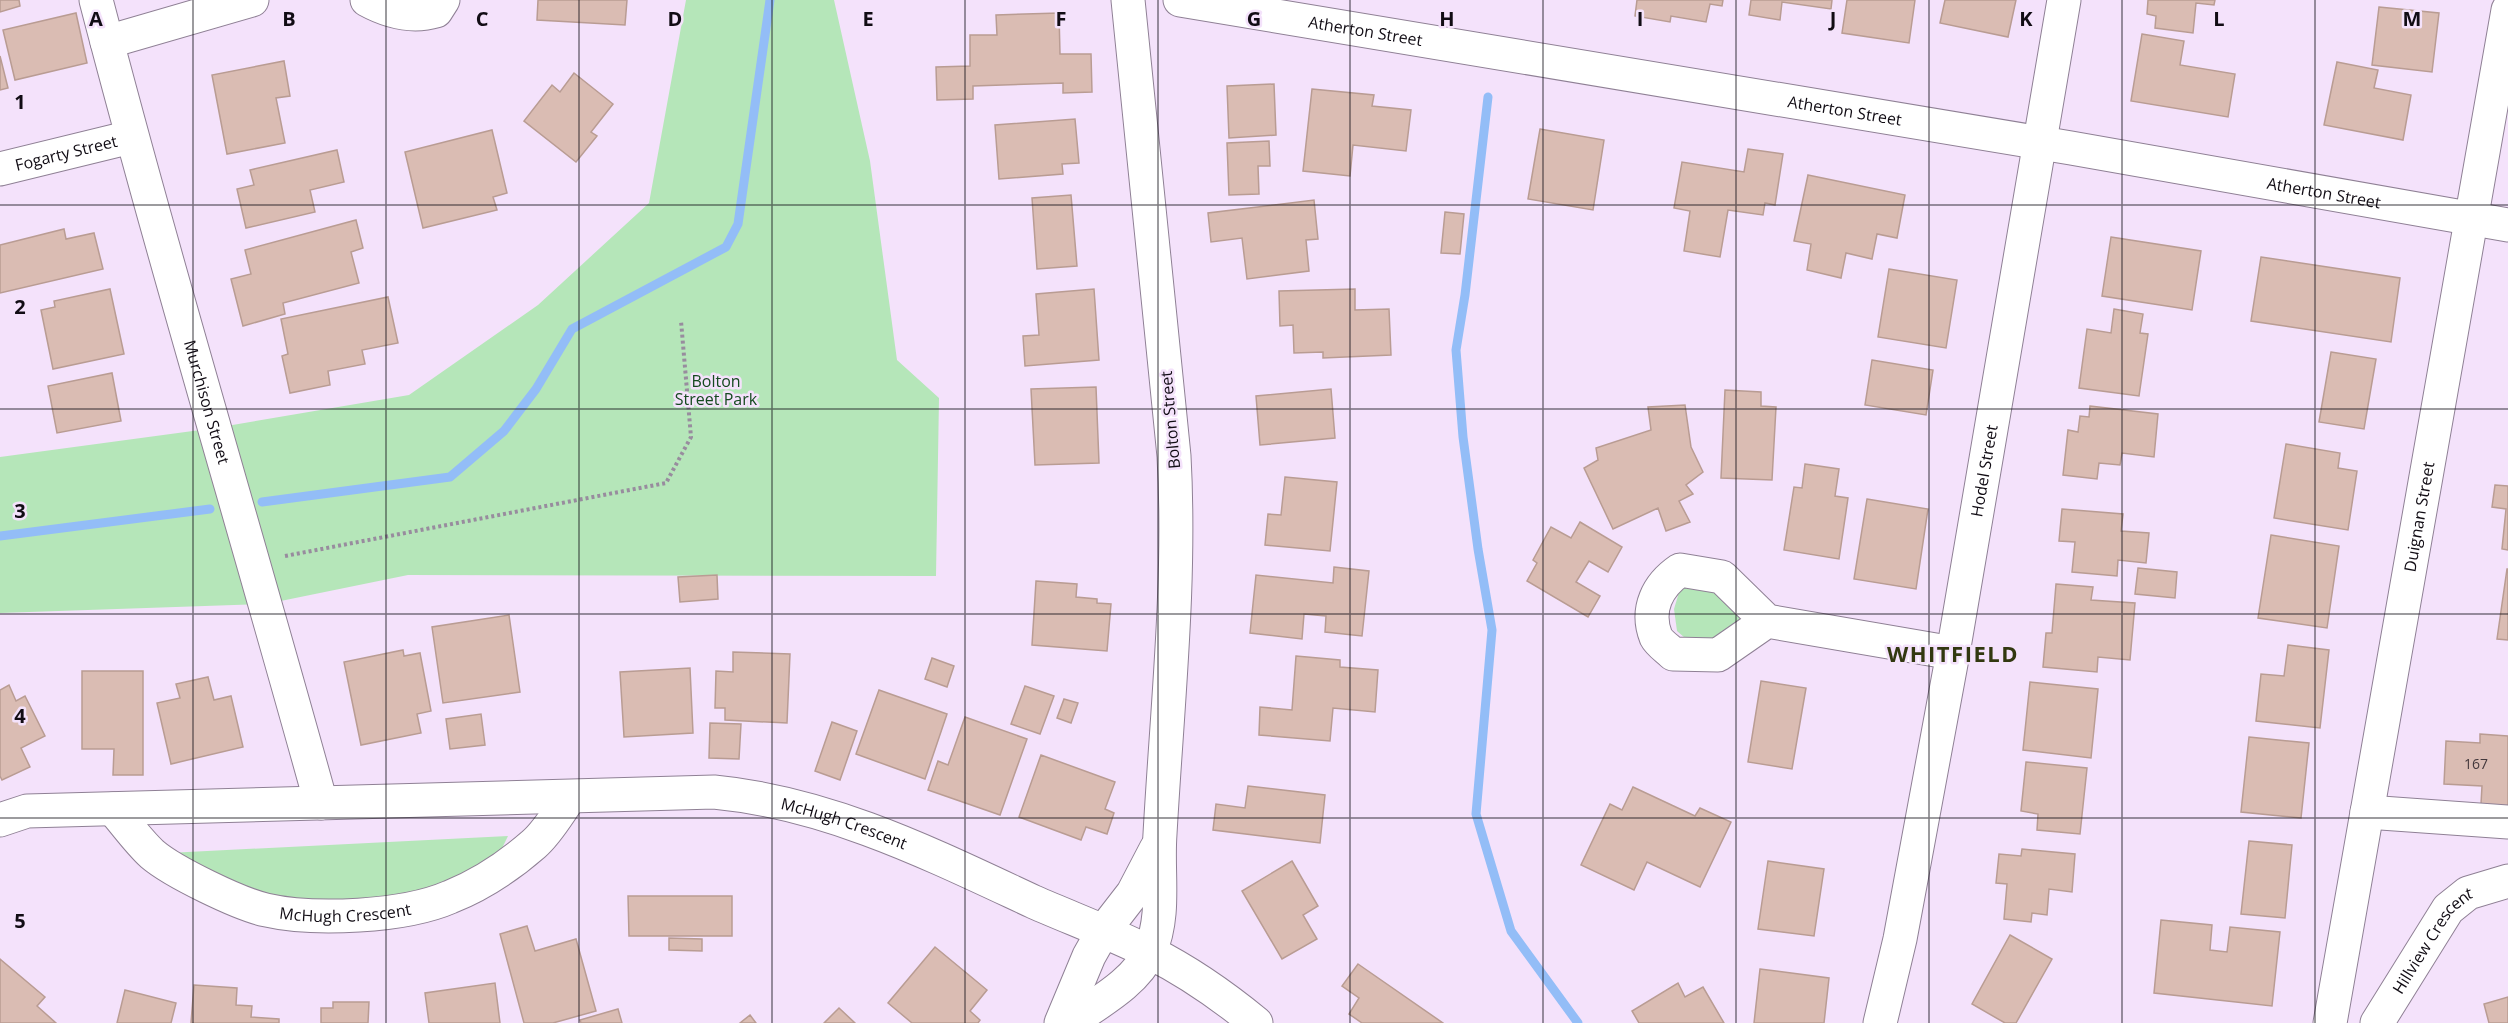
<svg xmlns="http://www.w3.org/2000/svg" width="2508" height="1023" viewBox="0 0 2508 1023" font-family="'Open Sans',sans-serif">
	<rect width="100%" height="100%" fill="#f4e2fb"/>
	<g fill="#b5e6b9">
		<path d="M686,0H834L870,161L897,360L939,398L936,576L408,575L266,604L0,613V457L215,428L409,395L538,305L649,203Z"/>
		<path d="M1701,582L1749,621L1736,633L1692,644L1677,631L1674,609L1680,589Z"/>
		<path d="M508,836L494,865L368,909L260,897L168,853Z"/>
	</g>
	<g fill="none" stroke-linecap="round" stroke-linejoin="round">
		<g stroke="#93bdf7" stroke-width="9">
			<path d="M1488,97L1465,295L1456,350L1463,437L1478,549L1492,630L1476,814L1511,931L1578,1023"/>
			<path d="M262,502L450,477L504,431L536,389L572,329L726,247L738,224L770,0"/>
			<path d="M0,536L210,509"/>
		</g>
	</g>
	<g fill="#dabcb3" stroke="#b99c93" stroke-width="1.5">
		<path d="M0,0H19L20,6L0,12Z"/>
		<path d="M538,0H627L625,25L537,20Z"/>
		<path d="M1637,0H1723L1722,6L1710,4L1706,22L1671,16L1670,22L1635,16Z"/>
		<path d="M1751,0H1832L1831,9L1782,2L1780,20L1749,15Z"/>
		<path d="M1847,0H1915L1909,43L1842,33Z"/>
		<path d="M1945,0H2016L2008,37L1940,23Z"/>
		<path d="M2148,0H2215L2214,5L2196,3L2193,33L2155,28L2156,16L2147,14Z"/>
		<path d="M2379,7L2439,13L2432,72L2372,65Z"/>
		<path d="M76,13L87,63L15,80L3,30Z"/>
		<path d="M1059,13L1060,54H1091L1092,92L1063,93V83L973,86V99L937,100L936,67L970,66V35H997L996,15Z"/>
		<path d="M2142,34L2184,41L2180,65L2235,74L2228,117L2131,101Z"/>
		<path d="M0,56L8,88L0,90Z"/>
		<path d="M284,61L290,96L276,98L285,143L227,154L212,75Z"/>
		<path d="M2337,62L2378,70L2374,88L2411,95L2403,140L2324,125Z"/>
		<path d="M574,73L613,104L591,132L597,136L576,162L524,121L552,85L560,92Z"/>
		<path d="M1274,84L1276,135L1229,138L1227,86Z"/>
		<path d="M1312,89L1374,95L1372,106L1411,110L1406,151L1353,145L1350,176L1303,171Z"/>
		<path d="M1075,119L1079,163L1062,164L1063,174L999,179L995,125Z"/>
		<path d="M1540,129L1604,140L1593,210L1528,199Z"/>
		<path d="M492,130L507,193L493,197L497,210L423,228L405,152Z"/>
		<path d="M1269,141L1270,166H1258L1259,194L1229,195L1227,143Z"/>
		<path d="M1748,149L1783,154L1775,205L1765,203L1763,215L1728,210L1720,257L1684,251L1690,211L1674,208L1682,162L1744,172Z"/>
		<path d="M337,150L344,182L310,190L315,212L246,228L237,189L254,185L250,170Z"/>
		<path d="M1808,175L1905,195L1897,238L1877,234L1872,259L1846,253L1841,278L1807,270L1811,244L1794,241Z"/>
		<path d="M1071,195L1077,266L1037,269L1032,198Z"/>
		<path d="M1314,200L1318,239L1306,240L1309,271L1247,279L1242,238L1211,242L1208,213Z"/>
		<path d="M1445,212L1464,214L1460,254L1441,253Z"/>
		<path d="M356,220L363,248L351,252L359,283L283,303L285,314L243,326L231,279L251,274L245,250Z"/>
		<path d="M64,229L66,239L94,233L103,269L0,293V245Z"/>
		<path d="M2111,237L2201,251L2192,310L2102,296Z"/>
		<path d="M2261,257L2400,278L2391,342L2251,321Z"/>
		<path d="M1889,269L1957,280L1946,348L1878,337Z"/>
		<path d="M110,289L124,354L53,369L41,310L55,307L54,301Z"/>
		<path d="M1094,289L1099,360L1025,366L1023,336L1039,335L1036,294Z"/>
		<path d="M1355,289V310L1389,309L1391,355L1323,358V352L1294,353L1293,325L1280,326L1279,291Z"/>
		<path d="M388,297L398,343L362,350L365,364L328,371L330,385L290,393L282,356L288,354L281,319Z"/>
		<path d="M2114,309L2143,314L2140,333L2148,334L2139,396L2079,388L2087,329L2111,333Z"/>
		<path d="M2331,352L2376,359L2364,429L2319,422Z"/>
		<path d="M1872,360L1933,370L1926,415L1865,405Z"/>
		<path d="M112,373L121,421L57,433L48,386Z"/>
		<path d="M1096,387L1099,463L1035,465L1031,389Z"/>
		<path d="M1331,389L1335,438L1260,445L1256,396Z"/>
		<path d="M1725,390L1761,392V406L1776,407L1772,480L1721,478Z"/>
		<path d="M1685,405L1691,447L1703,472L1686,485L1693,494L1679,501L1690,522L1666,531L1658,508L1613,529L1584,468L1598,460L1596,448L1651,430L1648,407Z"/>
		<path d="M2090,406L2158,414L2154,457L2122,453L2120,465L2099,463L2097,479L2063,475L2068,430L2078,432L2080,416L2089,417Z"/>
		<path d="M2286,444L2340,453L2338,468L2357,471L2348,530L2274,518Z"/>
		<path d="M1805,464L1839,469L1835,496L1848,498L1839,559L1784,550L1794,487L1802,488Z"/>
		<path d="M1285,477L1337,482L1330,551L1265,545L1268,514L1281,515Z"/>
		<path d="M2495,485L2508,486V550L2502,549L2506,509L2492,507Z"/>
		<path d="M1867,499L1928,509L1916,589L1854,579Z"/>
		<path d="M2062,509L2123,514L2121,531L2149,533L2146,563L2118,560L2117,576L2072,572L2075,542L2059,541Z"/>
		<path d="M1580,522L1622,547L1608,572L1589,561L1576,582L1600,596L1588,617L1527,581L1537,563L1533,560L1551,527L1571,538Z"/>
		<path d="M2271,535L2339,546L2327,628L2258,618Z"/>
		<path d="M1334,567L1369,571L1362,636L1325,632L1326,616L1304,614L1302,639L1250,633L1256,575L1333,583Z"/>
		<path d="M2138,568L2177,572L2175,598L2135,594Z"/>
		<path d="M2507,569H2508V640L2497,639Z"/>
		<path d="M717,575L718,599L680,602L678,577Z"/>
		<path d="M1036,581L1077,584L1076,597L1097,599V603L1111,604L1107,651L1032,645Z"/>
		<path d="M2056,584L2093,587L2091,600L2135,603L2130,660L2098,657L2097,672L2043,667L2046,633H2052Z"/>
		<path d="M509,615L520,692L443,703L432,627Z"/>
		<path d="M2288,645L2329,650L2320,728L2256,721L2261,674L2284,676Z"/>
		<path d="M403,650L404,656L420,653L431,711L417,714L421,733L361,745L344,662Z"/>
		<path d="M733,652L790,654L787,723L725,720V708H715L716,671L733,672Z"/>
		<path d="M1296,656L1340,660V667L1378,670L1375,712L1333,708L1330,741L1259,735L1260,707L1292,710Z"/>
		<path d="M932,658L954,666L947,687L925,679Z"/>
		<path d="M690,668L693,733L624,737L620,672Z"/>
		<path d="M82,671H143V775H113L114,749H82Z"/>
		<path d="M208,677L214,700L231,696L243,747L171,764L157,703L180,698L176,684Z"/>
		<path d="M1761,681L1806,688L1792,769L1748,762Z"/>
		<path d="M2030,682L2098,689L2091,758L2023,750Z"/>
		<path d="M9,685L16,701L25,696L45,736L21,748L30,767L2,780L0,776V690Z"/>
		<path d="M1025,686L1054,696L1040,734L1011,724Z"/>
		<path d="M879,690L947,714L925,779L856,754Z"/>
		<path d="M1064,699L1078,703L1071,723L1057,718Z"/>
		<path d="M481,714L485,745L450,749L446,719Z"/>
		<path d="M965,717L1027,739L1000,815L928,790L938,761L948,765Z"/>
		<path d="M832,722L857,731L840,780L815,771Z"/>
		<path d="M710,723L741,724L739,759L709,758Z"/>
		<path d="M2480,734L2508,736V806L2481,804L2482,786L2444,784L2446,741L2480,743Z"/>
		<path d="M2249,737L2309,743L2301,818L2241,812Z"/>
		<path d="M1041,755L1115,782L1105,809L1114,813L1107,834L1086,827L1081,840L1019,817Z"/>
		<path d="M2026,762L2087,768L2080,834L2037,830L2038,814L2021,811Z"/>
		<path d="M1248,786L1325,795L1320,843L1213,830L1216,804L1245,808Z"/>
		<path d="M1633,787L1695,816L1700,808L1731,822L1700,887L1647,862L1634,890L1581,865L1610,804L1622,810Z"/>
		<path d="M2249,841L2292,845L2285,918L2241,914Z"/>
		<path d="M2022,849L2075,854L2072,892L2049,889L2047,915L2032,913L2031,922L2004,919L2007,884L1996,883L1999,854L2021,856Z"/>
		<path d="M1292,861L1318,906L1303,915L1317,939L1282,959L1242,891Z"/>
		<path d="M1768,861L1824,869L1814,936L1758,929Z"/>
		<path d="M628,896H732V936H629Z"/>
		<path d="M2161,920L2212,925L2210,950L2227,952L2230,927L2280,932L2272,1006L2154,993Z"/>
		<path d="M527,926L535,951L576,939L596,1011L553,1023H524L500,934Z"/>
		<path d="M2010,935L2052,959L2016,1023H2005L1972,1004Z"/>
		<path d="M669,938L702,939V951L669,950Z"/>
		<path d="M935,947L987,990L970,1011L980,1020L978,1023H912L888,1003Z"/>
		<path d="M0,959L45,997L37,1006L56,1023H0Z"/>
		<path d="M1358,964L1443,1023H1362L1349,1014L1359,998L1342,986Z"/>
		<path d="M1760,969L1829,978L1824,1023H1754Z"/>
		<path d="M495,983L500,1023H429L425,993Z"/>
		<path d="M1678,983L1685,997L1703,987L1724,1023H1639L1632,1011Z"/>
		<path d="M194,985L237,988L236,1005L252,1006L251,1017L279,1019V1023H191Z"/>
		<path d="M125,990L176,1003L171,1023H117Z"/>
		<path d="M2508,997V1023H2489L2484,1004Z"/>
		<path d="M333,1002H369L368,1023H321V1008H333Z"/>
		<path d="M839,1008L855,1023H824Z"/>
		<path d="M618,1009L622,1023H581L580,1020Z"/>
		<path d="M750,1015L756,1023H740Z"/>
	</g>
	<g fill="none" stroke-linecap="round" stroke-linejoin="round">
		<g stroke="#8f8095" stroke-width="35">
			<g id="minor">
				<path id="s1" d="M96,0C166,269 247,535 321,803"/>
				<path d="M367,0C389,12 412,18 436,11L443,0"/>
				<path id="s2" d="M1180,0L2071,148L2508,225"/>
				<path d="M107,42L252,0"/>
				<path id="s3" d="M0,169L131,137"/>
				<path d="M1767,621L1722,577L1680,570C1658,585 1645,609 1656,637C1659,643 1668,649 1673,654L1718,655L1767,621L1953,653"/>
				<path id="s4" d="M113,809C126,824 138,841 152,854C173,872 239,904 266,910C314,921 404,917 450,897C480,885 510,865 534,844C548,832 559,812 570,797"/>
				<path d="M2367,812L2508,822"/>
				<path id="s5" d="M0,820L27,811L714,792C829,803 931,854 1034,902C1073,919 1113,934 1151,953C1189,972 1223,996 1256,1023"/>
				<path d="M1061,1023L1089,956L1102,933L1133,893L1156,849"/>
				<path d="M1069,1023C1097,1003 1135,984 1150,951C1166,915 1157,873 1160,834C1167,708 1181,582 1174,456L1128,0"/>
				<path id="s6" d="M1880,1023L1900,939L1953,653L2064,0"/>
				<path id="s7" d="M2330,1023L2508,10"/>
				<path id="s8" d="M2377,1023L2448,909L2468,893L2508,881"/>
			</g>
		</g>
		<path stroke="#988c9e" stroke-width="4" stroke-dasharray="3 3" stroke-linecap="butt" d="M285,556L666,483L691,437L681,321"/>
		<use href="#minor" stroke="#fff" stroke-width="33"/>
	</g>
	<path fill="none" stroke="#110c14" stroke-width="1.5" stroke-opacity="0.55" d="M193,0V1023M386,0V1023M579,0V1023M772,0V1023M965,0V1023M1158,0V1023M1350,0V1023M1543,0V1023M1736,0V1023M1929,0V1023M2122,0V1023M2315,0V1023M0,205H2508M0,409H2508M0,614H2508M0,818H2508"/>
	<g text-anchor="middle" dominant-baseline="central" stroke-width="5" stroke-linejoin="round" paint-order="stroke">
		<g font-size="14" fill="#43383c">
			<text x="2476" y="763">167</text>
		</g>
		<g font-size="16" fill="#110c14" stroke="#f4e2fb">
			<text stroke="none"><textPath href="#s2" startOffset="188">Atherton Street</textPath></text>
			<text stroke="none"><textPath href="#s2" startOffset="674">Atherton Street</textPath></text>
			<text stroke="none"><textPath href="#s3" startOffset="68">Fogarty Street</textPath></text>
			<text stroke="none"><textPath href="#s2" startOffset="1160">Atherton Street</textPath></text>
			<text stroke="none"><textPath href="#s1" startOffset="417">Murchison Street</textPath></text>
			<text transform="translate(1170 420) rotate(-95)">Bolton Street</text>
			<text stroke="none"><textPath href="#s6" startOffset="562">Hodel Street</textPath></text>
			<text stroke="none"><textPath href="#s7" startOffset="514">Duignan Street</textPath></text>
			<text stroke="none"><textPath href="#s5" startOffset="850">McHugh Crescent</textPath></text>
			<text stroke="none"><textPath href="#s4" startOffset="267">McHugh Crescent</textPath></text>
			<text stroke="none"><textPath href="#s8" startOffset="100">Hillview Crescent</textPath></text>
		</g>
		<g font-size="16" fill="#154a1f" stroke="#f4e2fb">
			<text x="716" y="381">Bolton<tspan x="716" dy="18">Street Park</tspan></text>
		</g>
		<g font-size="22" font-weight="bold" letter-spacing="1.5" fill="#323810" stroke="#f4e2fb">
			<text x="1953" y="653">WHITFIELD</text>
		</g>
	</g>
	<g font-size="20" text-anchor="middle" font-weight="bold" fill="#110c14" stroke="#f4e2fb" stroke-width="5" stroke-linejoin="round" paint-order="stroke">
		<text x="96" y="26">A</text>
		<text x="289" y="26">B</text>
		<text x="482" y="26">C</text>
		<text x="675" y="26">D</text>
		<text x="868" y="26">E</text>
		<text x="1061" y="26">F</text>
		<text x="1254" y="26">G</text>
		<text x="1447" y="26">H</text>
		<text x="1640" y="26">I</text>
		<text x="1833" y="26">J</text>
		<text x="2026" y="26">K</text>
		<text x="2219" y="26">L</text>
		<text x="2412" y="26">M</text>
		<text x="20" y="109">1</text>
		<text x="20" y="314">2</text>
		<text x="20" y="518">3</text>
		<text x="20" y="723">4</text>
		<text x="20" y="928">5</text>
	</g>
</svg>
